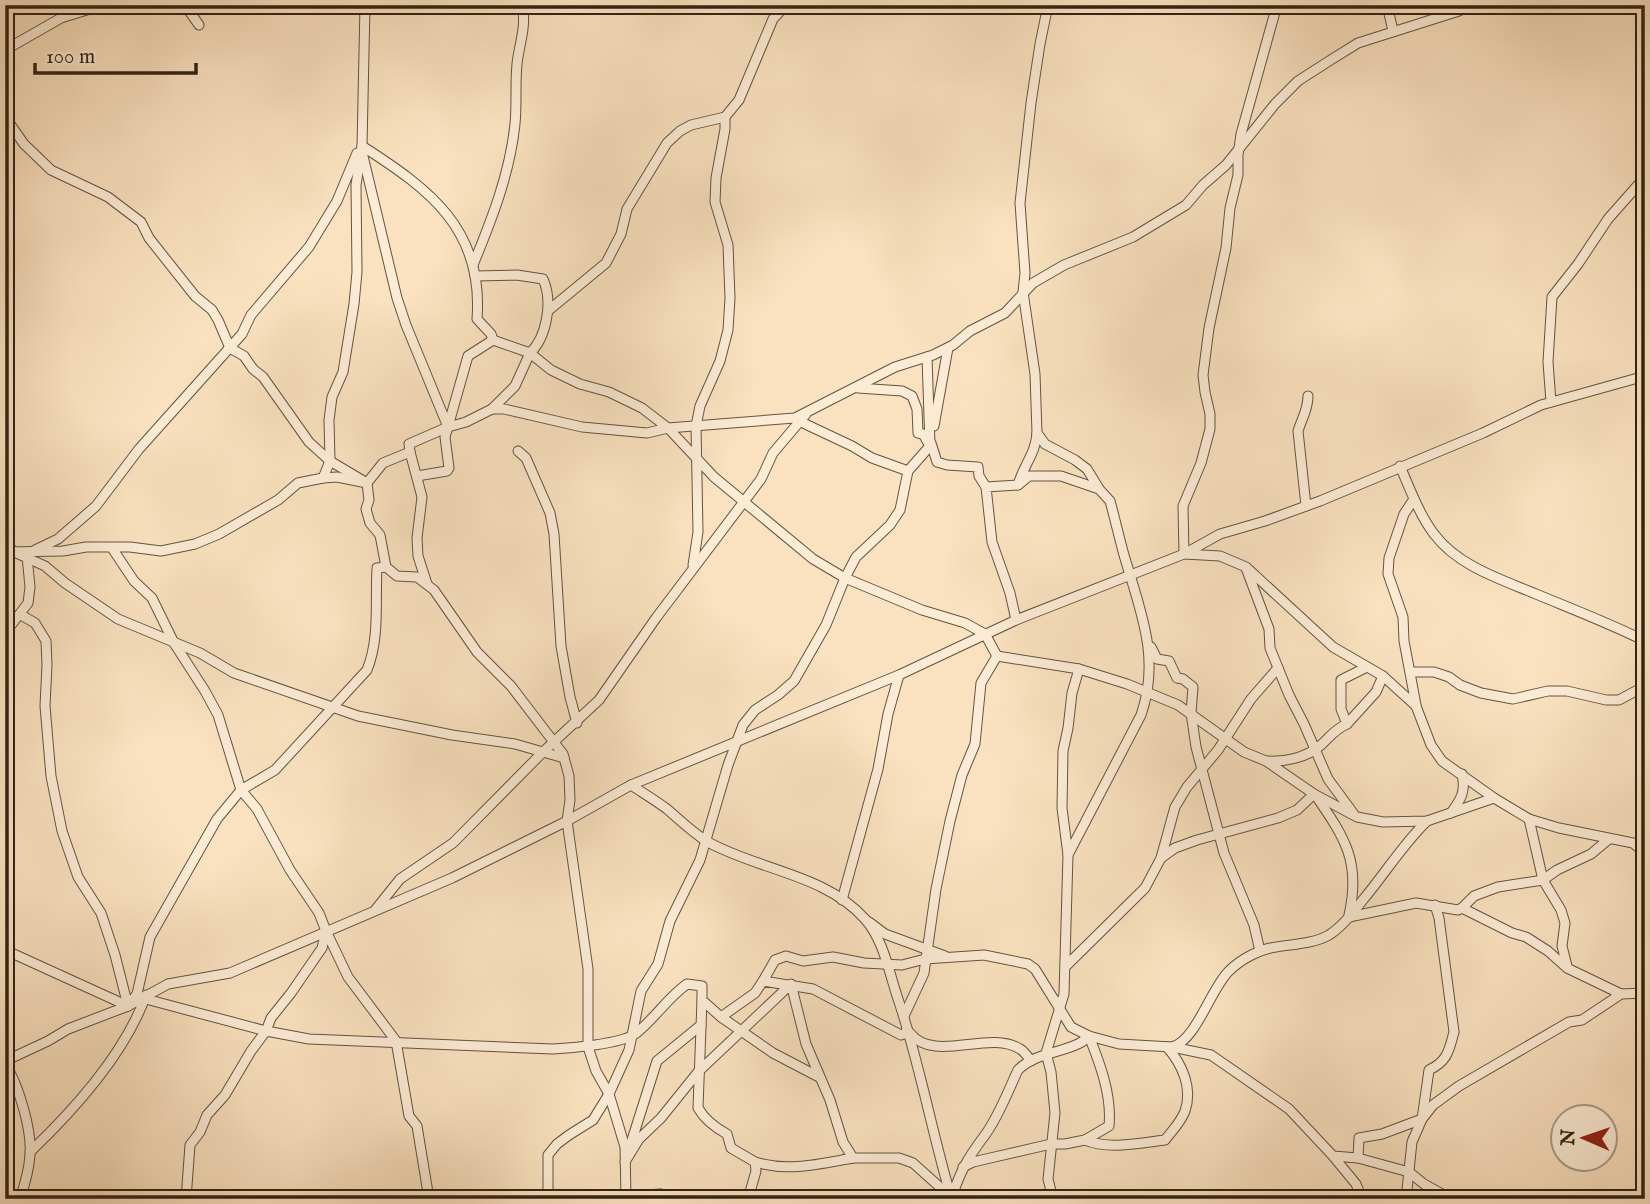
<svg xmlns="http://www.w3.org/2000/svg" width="1650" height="1204" viewBox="0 0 1650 1204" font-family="'IM FELL English',serif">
	<rect width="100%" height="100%" fill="#fae2c0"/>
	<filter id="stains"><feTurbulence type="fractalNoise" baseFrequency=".00286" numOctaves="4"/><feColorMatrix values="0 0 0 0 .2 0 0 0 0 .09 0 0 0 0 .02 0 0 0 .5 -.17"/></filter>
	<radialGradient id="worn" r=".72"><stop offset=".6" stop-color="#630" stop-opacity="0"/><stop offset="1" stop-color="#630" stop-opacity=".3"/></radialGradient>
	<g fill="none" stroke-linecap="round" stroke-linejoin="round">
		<g stroke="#64533f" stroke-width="11">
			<g id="street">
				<path d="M185,5L199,25"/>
				<path d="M1048,5L1040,44L1031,103L1020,203L1025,273L1023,292L1035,374L1037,433L1045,444L1075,460L1087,469L1098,487"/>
				<path d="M1277,5L1241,134L1238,155V175L1230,208L1226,248L1209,328L1203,375L1205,392L1210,414V429L1201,463L1183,506L1184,554L1220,556L1246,567L1333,647L1383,676L1416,706L1431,745L1442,761L1494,798L1529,819L1559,828L1633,843L1645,853"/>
				<path d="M1387,5L1393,31"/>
				<path d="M5,50L61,18L103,5"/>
				<path d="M5,117L24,144L51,170L108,197L141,222L149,238L195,296L212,310L218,320L230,348L244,356L253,369L263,377L309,442L330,461L367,483L369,500L366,509L370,523L380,535L386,567L397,576L417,577L434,590L477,652L511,686L563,754L569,776L570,800L567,821L588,969V1047L596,1071L609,1094L625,1147L626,1199"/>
				<path d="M362,146C429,189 484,229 477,319L491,334L493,340"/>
				<path d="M363,156L397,298L406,325L448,427"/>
				<path d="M473,265C492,219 510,173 515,124C517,104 515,84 517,64C519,44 527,26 522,5"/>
				<path d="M549,310L606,263L621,234L627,209L667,143L680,131L691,125L725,117L739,100L773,19L786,5"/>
				<path d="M858,388L902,391L912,396L917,409L918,433L923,434L930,446L927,357"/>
				<path d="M1551,402L1548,362L1552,297L1578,264L1608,219L1645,177"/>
				<path d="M492,409L515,386L530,353L551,370L580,384L609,392L642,408L668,428L714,477L813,559L845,578L922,610L965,623L985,634L997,656L1079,669L1127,684L1178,705L1244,752L1266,761L1314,794L1357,817L1383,822L1427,821L1494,798"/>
				<path d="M801,422L852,446L872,458L908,471"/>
				<path d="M934,426L948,348"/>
				<path d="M931,443L937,462L947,465L978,467L979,476L986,487"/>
				<path d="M518,451L526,458L550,513L554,534L561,646L570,697L577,723"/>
				<path d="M410,452L422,497L417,538L418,556L427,584"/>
				<path d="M1400,466C1410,489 1419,514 1434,534C1458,566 1500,579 1536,594C1572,609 1609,623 1645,641"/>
				<path d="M417,476L447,471L449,468L445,437L468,356L493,340L530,353C547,337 553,301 543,279L517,275L475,276"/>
				<path d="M323,478L337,477L367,483L383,463L410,452L409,444L448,427L466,422L492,409H504L582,427L647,433L668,428L795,418L895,367L933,355L953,345L970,331L1005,313L1033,283L1064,265L1133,237L1186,205L1203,185L1226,165L1275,104L1298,81L1329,61L1358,43L1459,11L1467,5"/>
				<path d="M1018,485C1023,466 1036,453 1037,433"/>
				<path d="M1414,499L1404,514L1389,558L1388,574L1403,617L1404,641L1416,705"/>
				<path d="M1306,506L1298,431C1302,418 1308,410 1308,396"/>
				<path d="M5,542L14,552L45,566L65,583L118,619L200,653L234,673L358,716L452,735L515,744L564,758"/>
				<path d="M112,548L134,581L152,598L174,643L205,691L218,715L241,790L257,809L290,870L319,913L326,931L322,948L291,993L271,1018L266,1031L251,1051L225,1095L207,1115L200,1132L190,1145L186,1199"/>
				<path d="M35,550L58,539L96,506L139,449L242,334L251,315L309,247L337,201L357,153"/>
				<path d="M5,552L63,551L86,547H130L161,551L195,544L219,534L278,500L298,483L323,478L330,461L329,420L332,397L343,372L354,304L357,272L356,185L362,146L365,5"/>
				<path d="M693,565L698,532L696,426L700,406L720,361L728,330L730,298L728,245L715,202L716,178L725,129V117"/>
				<path d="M1246,568L1269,629L1270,648L1289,695L1304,724L1328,779L1353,813"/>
				<path d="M21,615L35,623L46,641L47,665L45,706L51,776L62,831L78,877L101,913L115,955L128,1006"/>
				<path d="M1016,620L1010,593L992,542L986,487L1018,485L1029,476H1061L1099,489L1110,501C1115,519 1119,537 1124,555C1140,610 1161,658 1141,715L1068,855"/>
				<path d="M5,633L28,603L30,587L27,556"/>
				<path d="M1151,647L1157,659L1169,661L1177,678L1183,679L1193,687L1191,713L1196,747L1224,853L1254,925L1260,951"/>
				<path d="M1411,672H1434L1449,677L1460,685L1481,693L1513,699L1548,691H1567L1606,700H1619L1645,686"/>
				<path d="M1347,724L1376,692L1383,676"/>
				<path d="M1267,761C1285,762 1306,758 1321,745C1330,737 1335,729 1347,724L1341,709V680L1367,667"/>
				<path d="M631,785C643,793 655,800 667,809C680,820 693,833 708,842C758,870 825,874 865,919C885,942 889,974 899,1002C920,1065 932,1133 951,1197"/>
				<path d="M1316,796C1345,838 1361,862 1349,915"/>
				<path d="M1451,813C1461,799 1466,792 1462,774"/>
				<path d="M1529,819L1543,880L1561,910L1565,923L1562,946L1567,966"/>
				<path d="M1161,858L1175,848L1197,840L1278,818L1297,810L1314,794"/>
				<path d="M842,900L878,769L888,714L899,675"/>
				<path d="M1462,908L1474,896L1498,887L1543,880L1557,870L1591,854L1609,839"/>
				<path d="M376,909L400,879L453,843L544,751L599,700L656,618L761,479L773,453L806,414"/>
				<path d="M1349,917L1416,903L1458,910L1462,908L1512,933L1526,937L1548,951L1567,968L1621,994L1645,993"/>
				<path d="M869,922L885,934L945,956"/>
				<path d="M326,931L348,977L396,1041L409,1116L417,1126L429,1199"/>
				<path d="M5,950L128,1006L137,994L150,937L217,819L241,790L275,770L367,670C380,638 375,602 377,568L386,567"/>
				<path d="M1067,965L1145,888L1161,858L1175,807L1187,787L1218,750L1251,699L1278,668"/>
				<path d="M763,981L775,960L786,956L803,961L833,957L864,963L902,965L925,959L984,955L1028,964L1035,969L1071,1027L1089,1036L1119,1044L1172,1047L1211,1055L1289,1109L1333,1156L1358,1158L1409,1172L1424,1184L1451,1199"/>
				<path d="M142,998L266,1031L309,1039L553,1049C572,1048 620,1044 635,1034C653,1021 666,999 687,984L702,986V1000L721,1017L755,993L763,981L813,989L901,1035L905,1034L907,1029"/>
				<path d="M702,1000L698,1108C705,1120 714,1127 727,1134L731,1148L755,1162L756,1171L748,1199"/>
				<path d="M904,1016L924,973L936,889L950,821L962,775L975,744L981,683L997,656"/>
				<path d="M721,1017L773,1053L819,1077"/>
				<path d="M701,1025L657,1061L625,1162L639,1139L661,1118L698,1072L791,984L806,1044L830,1100L843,1142L853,1158H899L913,1163L952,1198"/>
				<path d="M910,1033C934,1064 989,1029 1020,1049C1024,1051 1028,1057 1031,1061"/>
				<path d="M1172,1047C1196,1041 1211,988 1229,971C1241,959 1260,949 1276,947C1294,944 1313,944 1329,935C1342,927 1353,913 1362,901C1384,875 1403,844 1427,821"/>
				<path d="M5,1061L48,1041L68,1029L128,1006L168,984L230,973L452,878L567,821L631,785L899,675L1016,620L1184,554L1220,534L1265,521L1320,501L1483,433L1541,405L1645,376"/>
				<path d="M5,1064C19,1085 32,1131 30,1155C29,1170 25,1184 20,1199"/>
				<path d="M1085,1140C1108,1150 1141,1143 1165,1140C1172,1131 1181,1122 1185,1111C1193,1088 1182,1064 1167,1047"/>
				<path d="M30,1152C74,1110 125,1054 146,995"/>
				<path d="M1333,1156L1356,1184L1362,1199"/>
				<path d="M1358,1158L1359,1138L1382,1134L1422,1119L1433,1105L1459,1086L1569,1022L1582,1020L1621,994"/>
				<path d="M755,1162C789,1172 819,1164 853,1158"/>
				<path d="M963,1167L973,1162L1051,1144H1065L1085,1140L1109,1126C1112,1095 1100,1064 1089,1036"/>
				<path d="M627,1196L661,1194L667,1199"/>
				<path d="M548,1199V1155L557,1144L569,1135L593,1120L609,1094L629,1050L641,991L658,964L670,921L700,860L728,765L743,725L755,710L778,695L794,681L826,625L845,578L856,557L890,525L900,510L908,471L930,446"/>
				<path d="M951,1199C961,1170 967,1159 985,1135C999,1116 1008,1091 1018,1070C1037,1050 1074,1053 1089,1036"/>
				<path d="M1053,1199L1048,1179L1055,1113L1051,1072L1046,1053L1064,994L1068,855L1062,808L1063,751L1068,728L1072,693L1079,669"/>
				<path d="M1406,1199L1412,1142L1422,1119L1429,1070C1448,1061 1449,1050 1454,1032L1439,918L1435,905"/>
			</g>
		</g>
		<use href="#street" stroke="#fcecd6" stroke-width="9"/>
	</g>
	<rect width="1650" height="1204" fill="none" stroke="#fae2c0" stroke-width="28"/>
	<rect x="7" y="7" width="1636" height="1190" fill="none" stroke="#322314" stroke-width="3.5"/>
	<rect x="14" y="14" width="1622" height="1176" fill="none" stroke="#322314" stroke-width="2"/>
	<g transform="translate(1584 1138) rotate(272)"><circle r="33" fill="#fcecd6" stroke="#ab9c88" stroke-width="2"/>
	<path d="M0-5L12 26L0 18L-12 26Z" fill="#8f2418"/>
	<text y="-10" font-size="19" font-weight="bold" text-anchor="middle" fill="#322314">N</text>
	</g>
	<path d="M35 63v10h161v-10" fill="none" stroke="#322314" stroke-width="3.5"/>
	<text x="46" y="63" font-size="21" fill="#322314" stroke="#fcecd6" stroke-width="5" paint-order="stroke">100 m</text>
	<rect width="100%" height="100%" filter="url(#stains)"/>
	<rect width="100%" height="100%" fill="url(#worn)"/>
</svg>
